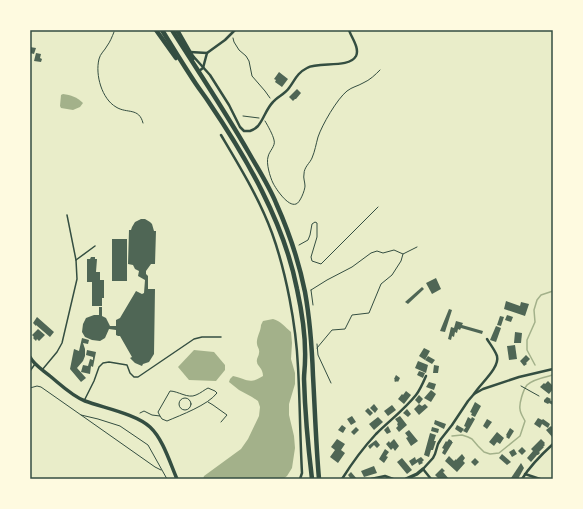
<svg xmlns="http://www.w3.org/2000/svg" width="583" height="509" viewBox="0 0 583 509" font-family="'Exo 2',sans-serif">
	<rect width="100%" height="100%" fill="#e9edc9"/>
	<g fill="#a3b18a">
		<path d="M63,94C71,95 77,97 83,103L80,107L73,110L61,108L60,106L61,95Z"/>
		<path d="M273,319C281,321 285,327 291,332L292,343L291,359L295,373V384L289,404V415L294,436L295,448L292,468L287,476L283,479H203L204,476L241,449L248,439L259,416L260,407L258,401L252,397L239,390L229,382L230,379L233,376C247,379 249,385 263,376C263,368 257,366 257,362C256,359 259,356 259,353C260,349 257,347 257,344C256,338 261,331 261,325L263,321Z"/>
		<path d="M194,350L214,352L225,365V370L216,381L189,380L178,367Z"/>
	</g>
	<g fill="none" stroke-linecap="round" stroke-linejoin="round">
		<g stroke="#a3b18a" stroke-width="1.5">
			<path d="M535,365L527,350V340L535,322L534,310L537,300L541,295L553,291"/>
			<path d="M452,436L462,435L468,437L472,439L478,446L484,452L490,454L499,453L520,436L525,421C523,417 520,413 520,409C519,404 523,390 527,385C533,379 545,377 553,375"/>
		</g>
	</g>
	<g fill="#4f6655">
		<path d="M30,47L36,48L34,54L30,53Z"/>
		<path d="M36,53L41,54L40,58L42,59L41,62L34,61Z"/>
		<path d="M279,72L288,79L282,87L275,82L276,80L274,79Z"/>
		<path d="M297,89L301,93L296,99H295L293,101L289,97Z"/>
		<path d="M141,219H145L150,222L152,224L154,231H156L155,264H151L146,271V274L148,276V289H155L154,354L149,362L143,364L142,366L135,363L130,358L132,357L120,336H118L116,335V320L120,318L136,291L142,294L144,293L145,280L138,276L139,271L135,269L133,265L128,264L129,230H131L132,227L135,222Z"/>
		<rect x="112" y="239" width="15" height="42"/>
		<path d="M91,257H95V259H97L96,272H100V280H104V298H102V306H92V282H87V259H90Z"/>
		<path d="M436,278L441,289L432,294L426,283Z"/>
		<path d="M422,287L424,289L408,304L405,302Z"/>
		<path d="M506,301L520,306L521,302L529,304L525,316L504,309Z"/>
		<path d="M99,307H102V316L106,318L110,326H116V330L109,329L105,338L100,341L92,340L85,337L82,332L83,324L86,318L94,315H99Z"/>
		<path d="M449,309L452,310L445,332L440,331Z"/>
		<path d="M507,315L513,317L511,322L505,320Z"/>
		<path d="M500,316L504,317L501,326L497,325Z"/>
		<path d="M37,317L54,332L50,337L36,325V326L33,323Z"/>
		<path d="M456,321L463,323L462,325L483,331L482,334L461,328L460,330L458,329L457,333L455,332L454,337L452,336L451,340L448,339L451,327L454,328Z"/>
		<path d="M496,326L501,328L496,342L490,340Z"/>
		<path d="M38,329L45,335L39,341L37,339L36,341L33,338L34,337L32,335Z"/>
		<path d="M515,332L522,333L521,343H514Z"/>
		<path d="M82,338L89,340L88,344L83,343L85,349V356L83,361L77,368L86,378L81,382L70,369L74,349L79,351Z"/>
		<path d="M515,345L517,359L509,360L507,346Z"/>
		<path d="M424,348L430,351L425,360L419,356Z"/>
		<path d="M87,350L96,352L93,367L91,366L90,374L81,372L83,365L88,366L90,359L93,360V357L86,355Z"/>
		<path d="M526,355L530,359L526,363L527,364L524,366L520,361Z"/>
		<path d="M428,356L435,360L432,364L425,360Z"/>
		<path d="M418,361L428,365L426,373L415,368Z"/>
		<path d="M434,365L439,366L438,373H433Z"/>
		<path d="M419,371L425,373L423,378L417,375Z"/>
		<path d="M396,375L400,378L398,382L397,381L396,382L394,381L395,380L394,379Z"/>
		<path d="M548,381L553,386V389L549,394L540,387L544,383L545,384Z"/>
		<path d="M429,382L436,384L434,390L426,387Z"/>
		<path d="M431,390L436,394L431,402L424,398Z"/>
		<path d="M406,391L411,395L404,404L398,399L402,394L403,395Z"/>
		<path d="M419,395L423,399L419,404L415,400Z"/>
		<path d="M547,397L551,399L550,400L553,402V405L549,403L548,404L544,402V400Z"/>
		<path d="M475,402L481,406L475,417L471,415L472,413L470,412Z"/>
		<path d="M374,404L378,409L375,413L370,408Z"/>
		<path d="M419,404L422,406L425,404L428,407L419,415L414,409Z"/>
		<path d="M392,405L396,410L388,416L384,411Z"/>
		<path d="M368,408L373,413L370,416L365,411Z"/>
		<path d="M407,409L411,414L408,417L403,413Z"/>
		<path d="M352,416L356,422L351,425L347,419Z"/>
		<path d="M400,416L407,425L399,432L396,428L398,426L397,424L398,423L395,419Z"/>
		<path d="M378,417L383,422L374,430L369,424Z"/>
		<path d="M468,417L471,419L472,417L475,419L467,433L463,431L466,427L464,426Z"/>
		<path d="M538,418L542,420L543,419L550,424L548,428L542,424L540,428L534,424Z"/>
		<path d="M487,419L492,422L487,429L483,426Z"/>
		<path d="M435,420L446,424L444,429L434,424Z"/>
		<path d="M342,425L346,428L343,433L338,430Z"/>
		<path d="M457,425L464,429L461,433L455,429Z"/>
		<path d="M388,426L391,432L387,434L384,430Z"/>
		<path d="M551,426L553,428V438L546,430Z"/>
		<path d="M356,427L359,430L354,435L351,432Z"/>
		<path d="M432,427L439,429L438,433L431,431Z"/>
		<path d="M510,428L514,431L509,439L506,437L507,436L506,435Z"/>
		<path d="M409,430L418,441L411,446L406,438L408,437L405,433Z"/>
		<path d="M497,432L504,438L500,444L497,442L494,446L489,442Z"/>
		<path d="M430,433L436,435L434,441H436L433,450H431L429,457L424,455Z"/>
		<path d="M337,439L345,444L341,450L345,453L338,463L330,457L335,450L331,447Z"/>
		<path d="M394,439L399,446L395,451L393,448L391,450L386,444L389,441L390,443Z"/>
		<path d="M449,439L452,441V442H453L445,455L442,453L444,449L442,448L446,441L447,442Z"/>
		<path d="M541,439L545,443L544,444L545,445L543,447H544L539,452L540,453L538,455H537L531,462L527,458L533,451L531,449Z"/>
		<path d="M376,440L380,445L377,448L374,445L370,449L368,446Z"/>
		<path d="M522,447L526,451L522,455L518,451Z"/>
		<path d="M385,449L389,452L386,456L388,457L384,463L379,459Z"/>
		<path d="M514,449L517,454L512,457L509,452Z"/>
		<path d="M462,454L465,458L463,461L465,463L457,472L445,461L449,456L454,461L456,459V460Z"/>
		<path d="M502,454L511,462L507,465L499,458Z"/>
		<path d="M415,457L416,460L421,457L424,460L422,462L423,463L419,465L418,462L412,466L409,461Z"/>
		<path d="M402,458L412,470L407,474L397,462Z"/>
		<path d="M475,458L479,462L475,466L471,462Z"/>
		<path d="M521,463L524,468L518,479L511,478Z"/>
		<path d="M374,466L377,473L364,477L361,471Z"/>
		<path d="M442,468L445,471L443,472L449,479H439L435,475Z"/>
		<path d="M351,472L357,479H351L348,475Z"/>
	</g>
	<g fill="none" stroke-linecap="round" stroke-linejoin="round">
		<g stroke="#344e41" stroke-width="1">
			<path d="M114,32C112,37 110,42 107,46C105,50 100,54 99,59C95,75 102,99 116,107C127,114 139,107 143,123"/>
			<path d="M233,38L234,42L239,50L246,56L249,61L252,76L265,91L270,98"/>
			<path d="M243,116L259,118"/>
			<path d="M265,121C268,126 273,135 274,140C276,146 269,151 268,157C266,163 270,177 273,183C276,189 288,207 296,204C300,203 305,190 305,186C305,182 303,178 304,174C304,167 310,163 312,158C315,151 316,144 318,137C322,125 337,99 347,91C352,87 358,86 363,83C370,80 375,75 380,70"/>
			<path d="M299,245L308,240L310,235L312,224L315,222L317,223V237L311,257L312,261L321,264L378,207"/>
			<path d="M311,290L327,280L352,267L371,253L377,251L383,253L394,250L403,254L417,247"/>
			<path d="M311,290L313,305"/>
			<path d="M317,344L318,355L331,383"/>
			<path d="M317,348L332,330L345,329L352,315L369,313L381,284L392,275L401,261L403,254"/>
			<path d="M521,386L539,396"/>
			<path d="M30,388L37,386L41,387L81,415L98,419L120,426L148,445L167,479"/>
			<circle cx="185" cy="404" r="6"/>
			<path d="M208,402L213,405L227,415L221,422"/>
			<path d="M140,413L144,411L152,415L160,416L162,419L167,421C181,415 208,405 217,393L215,391L208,388C204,390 201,393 196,395C188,399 178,391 170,391L158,412L160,416"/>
			<path d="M81,415L155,467L161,470"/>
		</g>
		<g stroke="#344e41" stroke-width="1.5">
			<path d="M67,215L76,260"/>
			<path d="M42,370L57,352L62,343L77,279L76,260L95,246"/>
			<path d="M30,371L35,364"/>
			<path d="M84,401L94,381L99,367L103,363L109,362L127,365L130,373L134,377H138L194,339L202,337H221"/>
		</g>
		<g stroke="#344e41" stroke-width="2.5">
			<path d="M190,52L207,53L203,68L199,71"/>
			<path d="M207,53L225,40L235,30"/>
			<path d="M193,56L210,75L229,105L240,127L244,131H250C253,130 256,128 258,126C264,119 266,109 273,102C277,97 285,94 289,88C295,80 297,73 307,68C318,61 349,69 356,56C360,48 351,37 349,30"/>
			<path d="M221,135C240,167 259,198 272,233C286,272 296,324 298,367C300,402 300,437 302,473L300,479"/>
			<path d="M474,394C480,384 500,368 497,356C495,350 490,344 487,339"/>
			<path d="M525,474L540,479"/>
			<path d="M342,479C352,463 363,448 376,434C389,421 404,410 416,395C420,390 423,383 426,376"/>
			<path d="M371,479L385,476L393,479"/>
			<path d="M431,479L423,469L433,458L435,454L438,444L441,439L452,425L468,401L474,394L483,389L519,377L553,369"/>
			<path d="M522,479C530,466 542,454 553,444"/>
		</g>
		<g stroke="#344e41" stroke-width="3.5">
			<path d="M30,357C34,365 43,370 50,376C61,385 72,396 85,401C104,408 136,414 150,427C163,439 170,463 177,479"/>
			<path d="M406,479L417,474L423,469"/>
		</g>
		<g stroke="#344e41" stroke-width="4.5">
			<path d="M156,30L176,58"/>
			<path d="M162,30C173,48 184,66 196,84C200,90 204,95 208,101C246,157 284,222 297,289C302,312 306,337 305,361C305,367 304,373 304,379C305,413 308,446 312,479"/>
			<path d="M172,30C198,71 225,111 249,153C258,169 269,186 276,203C289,232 299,262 305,292C310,320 312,348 313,376C315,411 316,445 319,479"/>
			<path d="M177,30L193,58"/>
		</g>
	</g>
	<rect width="583" height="509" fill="none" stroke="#fefae0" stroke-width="62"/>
	<rect x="31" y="31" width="521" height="447" fill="none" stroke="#344e41" stroke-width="1.5"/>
</svg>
